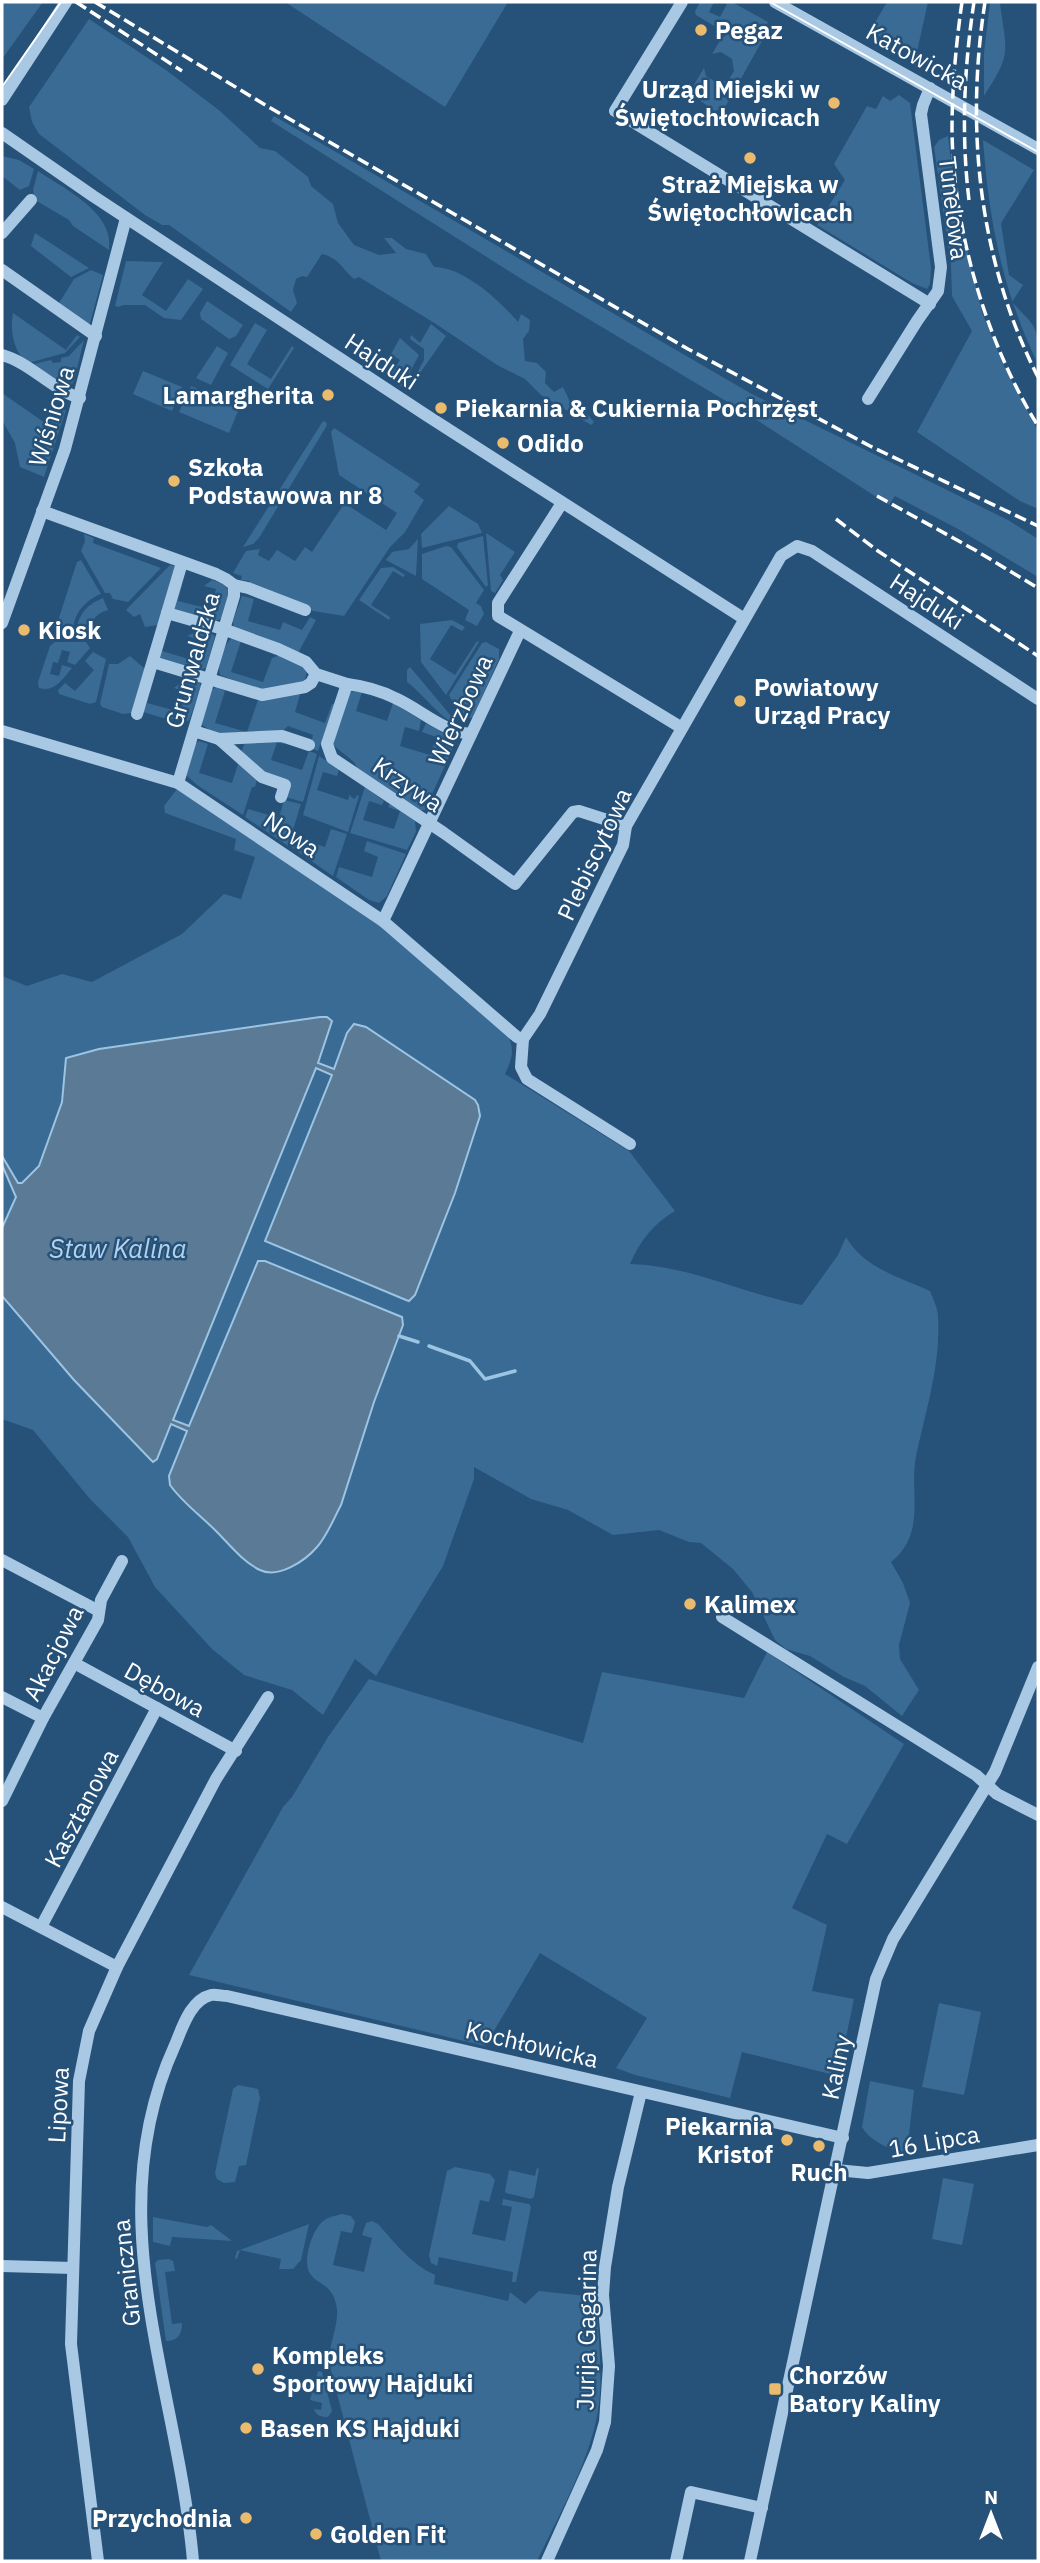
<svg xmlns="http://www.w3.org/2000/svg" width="1040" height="2563" viewBox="0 0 1040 2563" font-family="'IBM Plex Sans',sans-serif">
	<rect width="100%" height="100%" fill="#265178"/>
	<g fill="#396b95">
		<path d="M2,2H43L2,59Z"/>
		<path d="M285,2H508L445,107Z"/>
		<path d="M700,2H714L709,12L720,17L727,4L723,2H732L768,22L765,28L714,26L696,15L695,11Z"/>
		<path d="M887,2H928L916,56L870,31Z"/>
		<path d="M990,2L1000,3C1006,52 1013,52 984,96V53Z"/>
		<path d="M89,19L166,70L220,111L260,148L275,151L308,177L311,186L333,204L338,223L354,245L379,255L396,253L384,238H392L406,249L426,254L434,267C464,267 500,301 518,322L521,314L530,320L529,331L523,339L525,361L537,363L546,372L545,383L554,392L563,387L572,406L582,408L594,422L591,425L541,395L525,379L497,365L436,324L359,277L354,279C342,269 339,258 322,254L307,277L302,276L296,279L293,290L297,303L291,312L169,225H162L145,215L39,134L32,122L29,107Z"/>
		<path d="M729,33L766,34L725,107L715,111L689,93L704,68L706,76L716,82L728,81L734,71L732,59L721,52L712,54L721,39Z"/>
		<path d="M899,95L910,103L931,268L930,284L927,289L912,283L817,225L845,180L834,164L867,106L876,109L883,96L890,101Z"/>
		<path d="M274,116L750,393L1008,520L1038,539V577L958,529L895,496L889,505L741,410L528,283L271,121Z"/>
		<path d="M948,136L956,203L982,312L1003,364L1038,431V509L1020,501L917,432L972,331L952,296L951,266L934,147L939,140Z"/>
		<path d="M983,140L1034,170L1001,223L1009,275L1023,285L1012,302C1038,329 1038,326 1038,364C1002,290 989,221 983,140Z"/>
		<path d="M2,156L19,160L34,169L29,186L20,190L2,176Z"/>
		<path d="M38,171C64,189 115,212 109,250L73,226L69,220L35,200L33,190Z"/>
		<path d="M35,233L89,268L71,277L31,246Z"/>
		<path d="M126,261L163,262L142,295L166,311L188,279L203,289L181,320L164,318L145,305H123L119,307L115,306Z"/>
		<path d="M91,270L103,275L89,327L57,306L74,279Z"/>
		<path d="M207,301L243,325L236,336L229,339L201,319L200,313Z"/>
		<path d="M13,313L66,350L77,335L80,337L65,353L28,363C13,352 10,330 13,313Z"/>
		<path d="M255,323L267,330L247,364L271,379L292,346L294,348L268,389L230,365Z"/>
		<path d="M431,324L446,336L408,390L424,360V349L410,339L411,335L420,343Z"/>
		<path d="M400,338L419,355L402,387L389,377L400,360L391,354Z"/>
		<path d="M84,340L74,381L69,388L34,364L51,360L53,363L61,362V358L69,356Z"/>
		<path d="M217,346L228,353L211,385L196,378Z"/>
		<path d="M143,371L182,387L172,411L133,394Z"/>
		<path d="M191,386L240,406L229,433L179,412Z"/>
		<path d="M2,393L48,425L58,411L66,410L44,477L20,467L15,443L2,420Z"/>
		<path d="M323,421L327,423L326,427L259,538L253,544L243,547Z"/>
		<path d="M334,428L420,484L414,492L424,500L405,532L390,547L344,616L313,611L251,584L249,581L241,580L242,576L233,573L246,551L260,549L258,555L269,561L277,550L295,561L305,547L312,552L342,507L338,505L341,501L386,530L397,513L339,475L331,432Z"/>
		<path d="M449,506L478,524L482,533L422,548L421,534Z"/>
		<path d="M486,533L515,552L500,575L503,580L495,593L491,591Z"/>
		<path d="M84,534L94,538L93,543L161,568L128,602L113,599L110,593H105L81,551L85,541Z"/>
		<path d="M483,536L488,585L486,587L457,547L458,543Z"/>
		<path d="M418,539L416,576L386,560L392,552L409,549Z"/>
		<path d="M446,546L451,547L484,590L476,603L481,606L484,614L477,626L465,620L469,610L422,579V554Z"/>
		<path d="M81,560L101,594C82,602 71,617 73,638H57L54,633L77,562Z"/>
		<path d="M170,565L176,567L159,625L145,627L140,614L134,617L126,610Z"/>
		<path d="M393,567L405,575L403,577L393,571L371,605L390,617L389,620L359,600L381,568Z"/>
		<path d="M183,580L178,601L210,609L216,589L204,586L212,580L223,584L230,591L221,619L215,621L171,608Z"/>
		<path d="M242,596L254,599L248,621L280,630L283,622L302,630L310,617L316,620L297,655L234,630L233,621Z"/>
		<path d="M103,598L108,610C94,614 88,624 90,638H77C75,618 85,605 103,598Z"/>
		<path d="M452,620L465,627L462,631L451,625L430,659L455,675L477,641L479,642L446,695L421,662L420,624Z"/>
		<path d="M202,629L215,636L206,668L202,669L193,667L192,669L160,661L159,648L162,651L195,661L201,641L187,636Z"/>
		<path d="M232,638L241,641L231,672L263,682L272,658L280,655L308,668L304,683L263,691L220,675C217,665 223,645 232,638Z"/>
		<path d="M55,642H86L90,648L75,665L67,662L70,652L62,650L58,663L53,662L50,674L59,676L62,665L72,668C63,678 55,693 39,688L38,682L50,646Z"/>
		<path d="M486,642L499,649V659L473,717L468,719L453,703L449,695L482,643Z"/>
		<path d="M93,652L106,659L96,702L90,704L59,694L58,690L65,683L75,691L94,670L85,661Z"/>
		<path d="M130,656L145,669L132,713L123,714L102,707L100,704L109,664H118Z"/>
		<path d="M410,667L452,717L455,723C442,720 421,692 407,682V670Z"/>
		<path d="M187,678L199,682L201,686L189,721L163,718L143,712L147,703L180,712L186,692L174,688Z"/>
		<path d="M216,687L225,691L215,723L247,732L258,700L301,691L295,712L325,723L332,704H335L318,751L310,748L313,735L288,726L280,733L218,736L201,724L212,690Z"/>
		<path d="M348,692H362L356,711L387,721L393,703L421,720L419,731L405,727L400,746L430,755L436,737L422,732L426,723L456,741L425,810H418L359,772L354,762L333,745Z"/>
		<path d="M285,740L284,744L277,742L271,760L302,770L309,751L317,754L303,802L285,797L241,753L245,742Z"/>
		<path d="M199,741L208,744L199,773L232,783L239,761L257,779L255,787H252L243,815L197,785L186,775L195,744Z"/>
		<path d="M319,756L339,769L337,776L323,772L317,790L348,800L350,794L351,797L355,799L357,795L359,796L348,832L303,815Z"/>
		<path d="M365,787L384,801L382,805L369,801L363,820L394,829L400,811L388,807L390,803L415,821L416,832L407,850L350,833Z"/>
		<path d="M177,789L381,926L508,1035C515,1051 512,1059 505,1074L629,1151L675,1211C653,1224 640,1241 630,1264C688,1265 744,1294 802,1305L838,1255L846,1237C864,1268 899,1277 930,1291C933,1299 938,1308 938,1317C941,1364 926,1410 916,1456C909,1494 927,1533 891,1562L903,1583L910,1603L899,1645L900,1659L919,1690L902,1716L865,1686L844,1677L810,1656L786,1649L775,1640L752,1592L733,1569L701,1543L689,1542L659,1530L613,1535L568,1510L531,1499L474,1467V1479L443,1566L376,1676L355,1659L323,1715L292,1690L244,1675L212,1649L155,1587L128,1537L90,1499L33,1430L2,1419V976L27,986L62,974L92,982L182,934L224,894L241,899L255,857L234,850L236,839L165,813L164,806Z"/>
		<path d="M284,800L301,804L288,846L245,817L248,809L279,818Z"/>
		<path d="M331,829L347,834L333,876L291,847L294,837L325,847Z"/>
		<path d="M367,841L406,854L387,896L379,903L369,900L336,877L339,867L372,877L378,857L364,851Z"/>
		<path d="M767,1652L904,1744L847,1844L827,1834L792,1908L827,1925L812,1991L854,1999L838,2076L742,2052L730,2098L635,2075L616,2068L647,2018L540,1953L485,2046L189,1975L283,1807L292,1797L328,1737L369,1679L583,1743L602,1672L744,1698Z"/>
		<path d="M939,2003L981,2012L964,2095L922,2087Z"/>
		<path d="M870,2081L914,2090L907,2152C891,2151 870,2141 862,2127Z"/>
		<path d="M238,2085L258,2089L260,2098L246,2165L239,2166L235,2182L224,2183L217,2179L215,2173L233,2089Z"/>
		<path d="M455,2167L490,2174L495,2180L489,2202L480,2200L472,2234L505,2241L512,2207L502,2205L503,2199L529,2204L531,2207L516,2282H512L513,2272L439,2257L437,2266L431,2263L429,2255L447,2171Z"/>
		<path d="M537,2168L539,2169L534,2197L531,2199L506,2193L505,2191L509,2170L535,2176Z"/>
		<path d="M943,2178L974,2184L962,2245L932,2239Z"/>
		<path d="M342,2214L351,2216L355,2222L352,2233L341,2231L333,2265L364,2272L372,2238L362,2235L366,2223L372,2221L378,2224C395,2243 411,2264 435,2275L434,2284L508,2301L510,2292L525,2304L539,2291L597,2297C597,2336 605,2378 597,2416C588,2464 558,2517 537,2561H381L329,2363C328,2344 341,2322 336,2304C331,2282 316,2285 309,2272C303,2259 312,2231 322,2222C327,2217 335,2216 342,2214Z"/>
		<path d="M153,2217L207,2227L211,2225L232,2241L172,2237L170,2246L153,2242Z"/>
		<path d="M309,2224L301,2260L293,2269H279L281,2259L240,2250L237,2259L235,2258L237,2251Z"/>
		<path d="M169,2259L173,2261L175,2271L165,2272L172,2324L182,2323C182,2334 178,2341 166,2341L155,2263L158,2260Z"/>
		<path d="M318,2371L322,2372L332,2411L328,2417C322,2417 316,2416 314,2409L321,2410L322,2403L310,2400Z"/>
	</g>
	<path fill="#5a7a96" stroke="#9cc4e3" stroke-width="2" d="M320,1017H327L332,1021L318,1063L334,1069L347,1033L354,1024L366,1027L475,1100L478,1105L480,1116L455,1193L415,1295L409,1301L406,1300L265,1241L332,1075L316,1068L173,1420L189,1426L258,1261H265L397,1315L402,1317L403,1325L374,1402L341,1505C334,1518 327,1536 317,1547C305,1561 278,1579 260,1570C243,1562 229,1544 216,1531C201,1516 182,1502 170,1485L169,1476L187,1431L171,1424L157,1459L153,1462L151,1460L74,1380L2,1296V1228L16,1197L2,1165V1156L18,1183H22L39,1166L62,1102L66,1058L99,1049Z"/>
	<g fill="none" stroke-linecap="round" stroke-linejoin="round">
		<g stroke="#9cc4e3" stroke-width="3.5">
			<path d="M399,1336L418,1342"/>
			<path d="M429,1346L470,1361L485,1379L515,1371"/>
		</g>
		<g stroke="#a8c8e3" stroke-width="12">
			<path d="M682,2L615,111L930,304"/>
			<path d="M775,2L1038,149"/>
			<path d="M2,100L66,2"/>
			<path d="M2,133L93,196L426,415L743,618"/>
			<path d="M2,233L31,200"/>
			<path d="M2,270L96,336"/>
			<path d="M2,355C31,363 51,389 80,398"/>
			<path d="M868,399L917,321L938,291L941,267L921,114L923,105L930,88"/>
			<path d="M562,503L498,603V616L682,728"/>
			<path d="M42,511L216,574L226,579L234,585V596L178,783"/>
			<path d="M234,585L248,588L305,610"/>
			<path d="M167,613L223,629L278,649L306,662L316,674L347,684"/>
			<path d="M2,623L65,449L126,218"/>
			<path d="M153,662L262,695L305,687L311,683L316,674"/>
			<path d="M137,714L181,566"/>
			<path d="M2,731L178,783L383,921L517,1037L523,1039"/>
			<path d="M194,731L219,739L282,736L309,745"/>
			<path d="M471,734C443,732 420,709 395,698C381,691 363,686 347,684L327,744L332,758L444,833L515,884L573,812L579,811L626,826"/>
			<path d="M219,739L262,777L285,785L281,797"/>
			<path d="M383,921L520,631"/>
			<path d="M630,1144L527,1079L521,1067L523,1039L540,1014L623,845L626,826L781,556L797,546L812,551L1038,699"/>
			<path d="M2,1560L99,1611"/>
			<path d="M722,1617L976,1775L997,1794L1038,1815"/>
			<path d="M74,1663L236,1751"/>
			<path d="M2,1697L43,1718"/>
			<path d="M2,1801L43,1718L98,1620L101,1600L122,1561"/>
			<path d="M2,1907L117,1967"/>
			<path d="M41,1927L157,1708"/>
			<path d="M836,2170L868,2173L1038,2145"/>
			<path d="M2,2266L73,2268"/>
			<path d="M98,2561L71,2344L79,2081L89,2031L117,1967L216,1779L268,1697"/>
			<path d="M193,2561C178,2386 96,2218 175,2045C182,2029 190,2000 211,1995C215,1994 222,1996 227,1996L843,2138"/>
			<path d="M547,2561L597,2450L605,2422L609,2366L603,2295L605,2267L618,2187L641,2092"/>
			<path d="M676,2561L691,2492L762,2508"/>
			<path d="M750,2561L876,1979L893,1939L995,1772L1038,1667"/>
		</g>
		<g stroke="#fff" stroke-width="2">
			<path d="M770,2L1038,152"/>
			<path d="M2,87L61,2"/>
		</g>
		<g stroke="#fff" stroke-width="3.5" stroke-dasharray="12 5" stroke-linecap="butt">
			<path d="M76,2L182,71"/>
			<path d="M95,2L267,106L688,349L870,446L1038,526"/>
			<path d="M962,2C956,44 952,87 952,130C953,229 986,342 1038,426"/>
			<path d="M985,2C965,129 979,261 1038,377"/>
			<path d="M969,200C961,134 964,68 974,2"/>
			<path d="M877,496L975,550L1038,588"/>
			<path d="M836,519L878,551L1038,656"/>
		</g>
	</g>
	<g fill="#ebbb6d" stroke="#265178" stroke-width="2.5">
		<circle cx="701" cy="30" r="7"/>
		<circle cx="834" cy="103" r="7"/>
		<circle cx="750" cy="158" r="7"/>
		<circle cx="328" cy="395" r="7"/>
		<circle cx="441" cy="408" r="7"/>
		<circle cx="503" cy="443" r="7"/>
		<circle cx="174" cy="481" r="7"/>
		<circle cx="24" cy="630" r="7"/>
		<circle cx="740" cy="701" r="7"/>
		<circle cx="690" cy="1604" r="7"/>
		<circle cx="787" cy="2140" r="7"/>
		<circle cx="819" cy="2146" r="7"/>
		<circle cx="258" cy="2369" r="7"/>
		<rect x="768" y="2382" width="14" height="14" rx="3.5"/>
		<circle cx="246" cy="2428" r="7"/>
		<circle cx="246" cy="2518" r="7"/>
		<circle cx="316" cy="2534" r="7"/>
	</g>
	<g text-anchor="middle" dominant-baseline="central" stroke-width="5" stroke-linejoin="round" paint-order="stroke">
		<g font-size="24" font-weight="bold" fill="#fff" stroke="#265178" text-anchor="start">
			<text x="715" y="30">Pegaz</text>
			<text x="820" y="89" text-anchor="end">Urząd Miejski w<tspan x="820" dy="28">Świętochłowicach</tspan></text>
			<text x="750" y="184" text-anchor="middle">Straż Miejska w<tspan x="750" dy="28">Świętochłowicach</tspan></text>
			<text x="314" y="395" text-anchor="end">Lamargherita</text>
			<text x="455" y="408">Piekarnia &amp; Cukiernia Pochrzęst</text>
			<text x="517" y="443">Odido</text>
			<text x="188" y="467">Szkoła<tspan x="188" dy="28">Podstawowa nr 8</tspan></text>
			<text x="38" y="630">Kiosk</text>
			<text x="754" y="687">Powiatowy<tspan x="754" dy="28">Urząd Pracy</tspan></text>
			<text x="704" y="1604">Kalimex</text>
			<text x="773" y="2126" text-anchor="end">Piekarnia<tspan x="773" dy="28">Kristof</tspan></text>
			<text x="819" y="2172" text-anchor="middle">Ruch</text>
			<text x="272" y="2355">Kompleks<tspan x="272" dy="28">Sportowy Hajduki</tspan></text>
			<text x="789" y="2375">Chorzów<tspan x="789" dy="28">Batory Kaliny</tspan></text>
			<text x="260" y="2428">Basen KS Hajduki</text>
			<text x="232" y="2518" text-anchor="end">Przychodnia</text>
			<text x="330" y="2534">Golden Fit</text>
		</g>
		<g font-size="24" fill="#fff" stroke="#265178">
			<text transform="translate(917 56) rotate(29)">Katowicka</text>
			<text transform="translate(954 208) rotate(83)">Tunelowa</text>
			<text transform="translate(382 361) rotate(33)">Hajduki</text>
			<text transform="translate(51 416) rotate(-73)">Wiśniowa</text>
			<text transform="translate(927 601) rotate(33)">Hajduki</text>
			<text transform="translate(192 660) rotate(-74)">Grunwaldzka</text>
			<text transform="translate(460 710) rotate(-65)">Wierzbowa</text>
			<text transform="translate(408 784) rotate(34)">Krzywa</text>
			<text transform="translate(292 834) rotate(34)">Nowa</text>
			<text transform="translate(594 854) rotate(-65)">Plebiscytowa</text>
			<text transform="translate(53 1653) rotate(-63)">Akacjowa</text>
			<text transform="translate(165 1689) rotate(29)">Dębowa</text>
			<text transform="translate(81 1808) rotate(-62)">Kasztanowa</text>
			<text transform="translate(532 2044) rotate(13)">Kochłowicka</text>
			<text transform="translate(836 2067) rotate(-78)">Kaliny</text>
			<text transform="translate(58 2105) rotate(-87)">Lipowa</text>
			<text transform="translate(934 2141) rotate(-10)">16 Lipca</text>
			<text transform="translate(126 2273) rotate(-96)">Graniczna</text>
			<text transform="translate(586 2330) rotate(-89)">Jurija Gagarina</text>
		</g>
		<g font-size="26" font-style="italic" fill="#b3d2eb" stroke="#265178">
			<text x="118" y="1248">Staw Kalina</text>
		</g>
	</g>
	<rect width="1040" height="2563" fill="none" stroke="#ffffff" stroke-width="7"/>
	<g transform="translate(991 2514)" stroke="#265178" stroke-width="5" paint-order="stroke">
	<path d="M0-5L12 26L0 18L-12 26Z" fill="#ffffff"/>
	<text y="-10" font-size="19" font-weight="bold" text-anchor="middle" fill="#ffffff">N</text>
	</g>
</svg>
